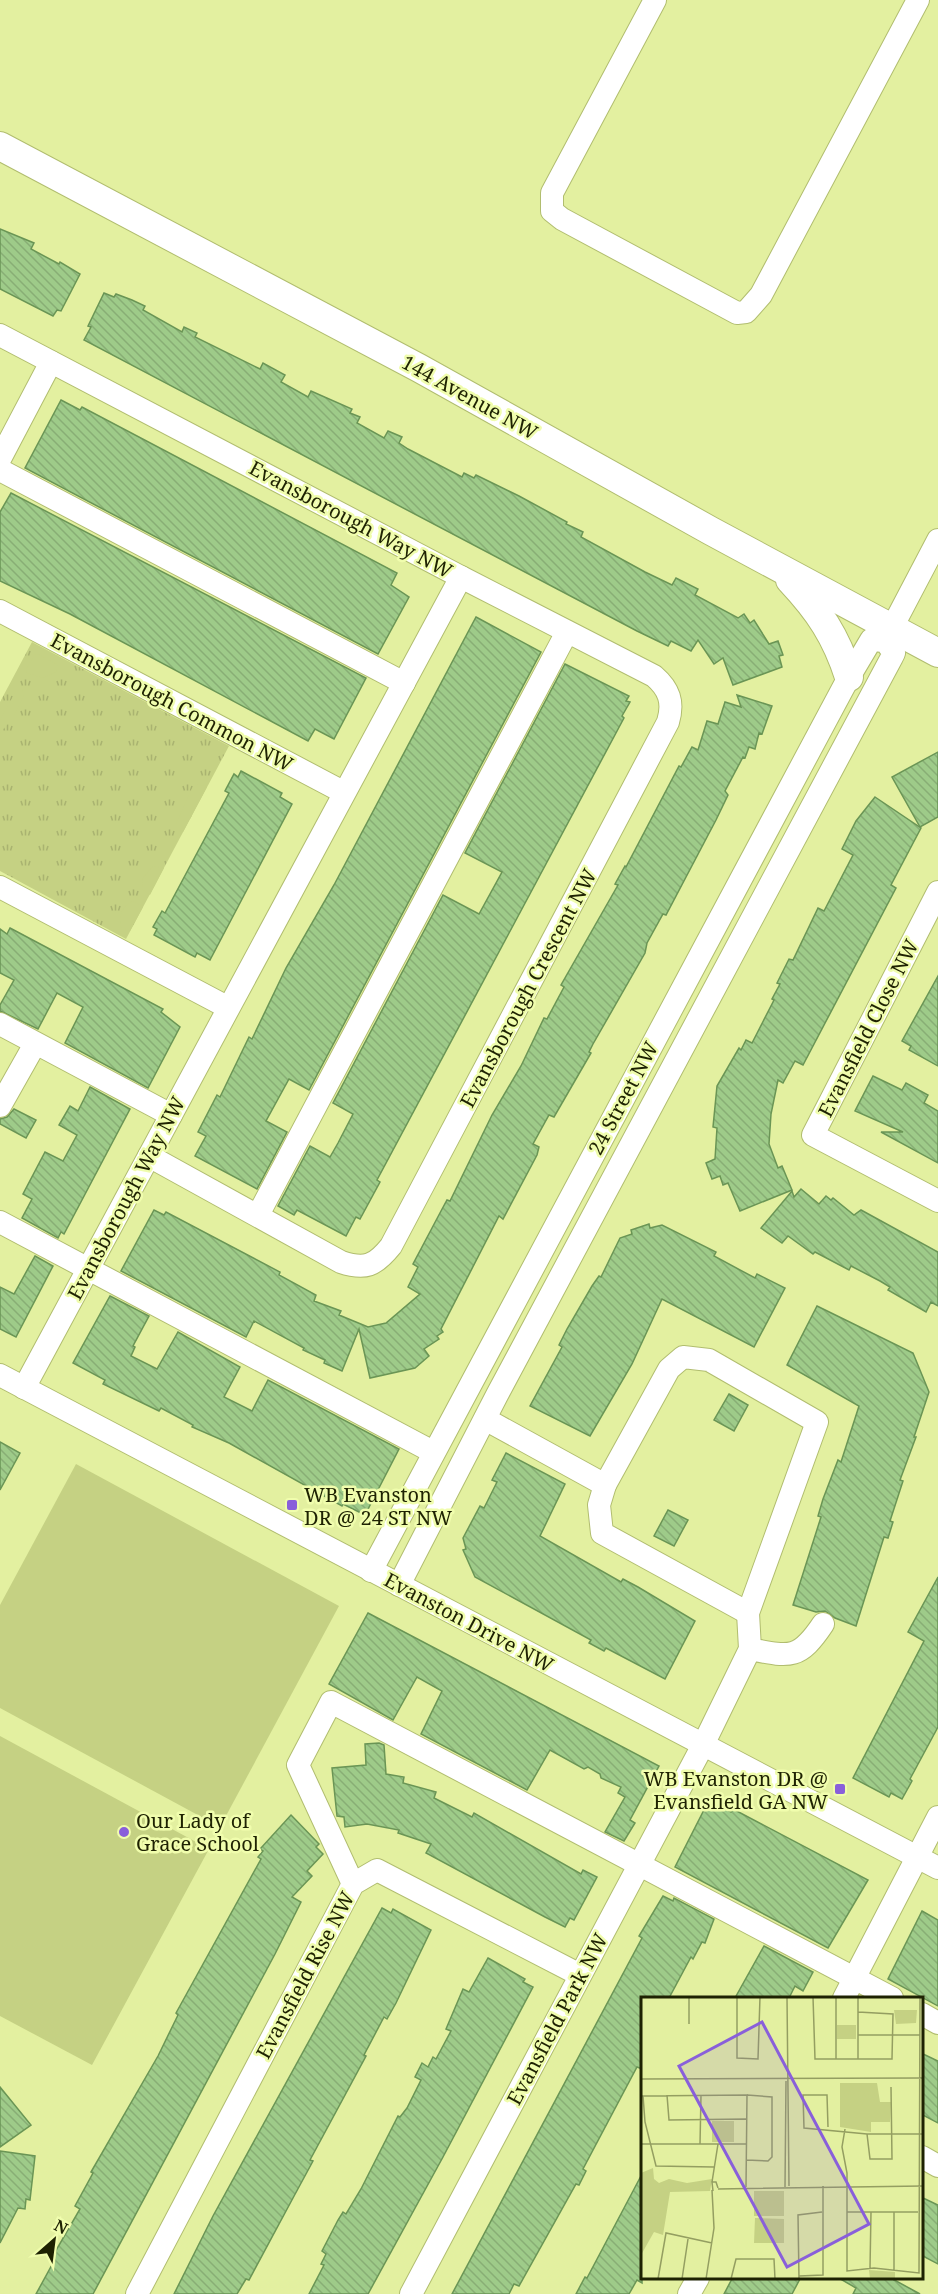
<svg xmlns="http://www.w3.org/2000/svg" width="938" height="2294" viewBox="0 0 938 2294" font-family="'Noto Serif',serif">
	<defs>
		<pattern id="park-tufts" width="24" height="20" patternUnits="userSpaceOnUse" patternTransform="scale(1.5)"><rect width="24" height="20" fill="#c5d183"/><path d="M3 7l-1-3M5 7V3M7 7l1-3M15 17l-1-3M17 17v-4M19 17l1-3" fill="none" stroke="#a9b370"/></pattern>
		<pattern id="building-back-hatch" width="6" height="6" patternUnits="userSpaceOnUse" patternTransform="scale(1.5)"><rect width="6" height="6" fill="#9ecb89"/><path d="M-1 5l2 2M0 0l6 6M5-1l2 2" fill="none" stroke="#88ae75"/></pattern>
	</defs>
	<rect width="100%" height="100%" fill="#e3f0a0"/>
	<path fill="url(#park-tufts)" d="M32,642L229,746L126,939L0,871V702Z"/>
	<g fill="#c5d183">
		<path d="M36,653L58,665L56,672L43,678L27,673L26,669Z"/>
		<path d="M17,689H22L24,696L12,719L0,733V720Z"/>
		<path d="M197,784L207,787L183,832L176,824L192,788Z"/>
		<path d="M153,866L164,868L150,895L142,889L143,878Z"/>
		<path d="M133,901L143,907L130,931L121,927C118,916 122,906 133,901Z"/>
		<path d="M76,1464L339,1606L220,1827L0,1708V1605Z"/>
		<path d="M0,1736L209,1849L92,2065L0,2016Z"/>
	</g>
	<g fill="url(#building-back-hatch)" stroke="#6a9555" stroke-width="1.5">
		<path d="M0,229L34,243L31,249L59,264L60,262L80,274L61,311L57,310L53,316L0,289Z"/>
		<path d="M104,293L114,297L116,294L132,300L145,306L143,310L182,332L184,327L197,333L195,337L260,369L263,363L285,375L281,382L308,397L311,391L352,409L350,413L360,417L357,423L384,438L388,431L402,437L399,443L408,449L462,477L464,473L474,478L476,475L519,496L567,522L566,524L583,532L581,537L645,572L672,585L676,578L698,589L695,595L738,618L744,614L750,623L754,620L769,644L778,641L783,655L779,656L782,667L733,685L723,658L714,664L698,640L691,651L671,641L668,646L637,631L84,340L91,327L88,326Z"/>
		<path d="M61,400L80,410L82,407L397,573L391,585L409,597L378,654L25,468Z"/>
		<path d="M11,493L366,678L334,739L315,729L308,741L70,614L0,581V512Z"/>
		<path d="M476,617L541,652L309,1090L289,1079L266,1121L287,1132L257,1189L195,1156L206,1136L198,1132L217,1095L220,1097L249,1037L252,1039L286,968L334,885Z"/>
		<path d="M565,664L629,696L626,701L630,702L622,716L624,718L377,1180L380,1182L360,1219L356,1217L346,1236L297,1210L294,1215L278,1206L310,1146L330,1157L338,1143L353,1114L333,1103L443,895L479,914L502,872L465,853Z"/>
		<path d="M737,695L772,706L762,734L759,733L755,749L749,747L745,758L743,757L725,791L728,795L716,820L666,915L663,914L647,943L645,953L593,1044L589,1052L591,1053L554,1117L549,1115L533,1144L539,1147L537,1155L503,1219L499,1216L441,1329L443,1332L437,1336L439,1339L424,1349L429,1356L415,1368L370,1378L359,1329L342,1371L324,1363L325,1360L303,1350L304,1348L254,1321L246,1337L121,1271L154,1210L164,1215L166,1212L280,1272L279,1275L316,1295L314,1301L341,1311L339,1315L368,1327L386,1323L420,1294L408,1287L418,1267L413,1264L441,1211L447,1200L450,1201L492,1115L521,1066L544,1018L547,1019L564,987L561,985L618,885L615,884L625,866L626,867L679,766L681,767L692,747L698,750L707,721L718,724L725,702L741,707Z"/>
		<path d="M938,752V817L920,827L892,777Z"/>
		<path d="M241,771L282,793L280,797L292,804L210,960L197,953L195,957L154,935L157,929L153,927L162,911L165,913L229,793L225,791L234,774L238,777Z"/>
		<path d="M875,797L921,828L891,885L896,888L803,1065L795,1061L783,1083L778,1080L771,1114L769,1144L778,1168L782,1166L792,1190L740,1211L728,1183L723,1185L720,1176L712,1179L706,1163L715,1159L717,1128L713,1127L717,1086L739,1048L741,1050L746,1040L752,1043L774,1000L772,999L780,984L777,983L789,959L793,960L818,908L824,911L853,855L842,849L856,821Z"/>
		<path d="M10,928L163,1009L161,1012L180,1027L148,1088L65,1043L83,1007L57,993L38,1029L0,1011V1005L14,980L0,973V929L7,934Z"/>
		<path d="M938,976V1066L909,1050L911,1046L902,1041Z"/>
		<path d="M873,1076L902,1090L906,1083L928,1095L924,1103L938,1111V1163L881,1132H903L855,1111Z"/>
		<path d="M90,1087L130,1109L64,1234L61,1232L58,1238L22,1218L32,1199L23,1194L45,1152L63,1161L77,1135L59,1125L70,1106L78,1111Z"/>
		<path d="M14,1109L36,1120L26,1138L0,1124V1119L7,1117Z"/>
		<path d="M801,1189L819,1204L826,1196L831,1200L833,1198L854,1215L861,1210L938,1252V1306L931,1302L926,1312L888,1290L890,1287L880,1281L851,1266L849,1270L815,1252L813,1254L788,1236L782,1243L761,1228L792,1191L794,1197Z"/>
		<path d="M649,1224L650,1228L662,1225L716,1252L714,1256L755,1278L757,1274L785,1288L754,1347L662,1299L632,1364L590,1436L530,1406L562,1347L559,1345L567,1329L592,1286L599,1276L601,1277L620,1238L632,1234L631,1230Z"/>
		<path d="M35,1256L53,1266L16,1337L0,1329V1287L14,1294Z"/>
		<path d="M110,1296L149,1316L133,1346L135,1347L131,1356L157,1369L178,1332L240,1367L224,1397L252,1411L268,1380L399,1449L365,1515L343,1504L342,1506L229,1443L192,1427L193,1425L161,1408L159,1411L103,1384L105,1380L73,1363Z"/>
		<path d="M817,1306L913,1353L929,1392L914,1437H916L900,1480L903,1481L890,1521L893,1522L888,1538L884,1537L856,1626L835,1618L825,1611L816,1612L793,1605L821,1517L818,1516L823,1499L838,1460L841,1462L859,1406L787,1365Z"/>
		<path d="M729,1394L748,1405L734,1431L714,1420Z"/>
		<path d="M0,1442L20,1453L0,1490Z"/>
		<path d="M506,1453L565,1484L540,1536L621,1582L623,1579L638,1587L695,1621L665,1679L606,1648L604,1651L589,1643L591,1640L475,1577L463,1550L466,1549L463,1538L480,1506L484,1508L497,1482L492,1480Z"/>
		<path d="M668,1510L688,1520L674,1546L654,1536Z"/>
		<path d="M938,1577V1727L910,1779L912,1781L902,1799L891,1793L889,1797L853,1778L924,1641L908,1632Z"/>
		<path d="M368,1613L659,1766L630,1820L635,1823L624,1841L605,1832L625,1797L618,1793L621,1787L601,1778L600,1774L588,1767L584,1769L550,1750L527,1790L421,1734L442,1691L417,1677L393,1720L329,1684Z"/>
		<path d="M379,1743L384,1745L386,1774L404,1777L403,1783L436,1792L434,1798L472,1817L474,1813L581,1874L583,1870L597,1877L574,1920L570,1918L565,1927L545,1917L426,1853L431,1844L398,1833L399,1830L367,1824L345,1827L344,1817L337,1816L332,1768L366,1765L365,1744Z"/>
		<path d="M709,1800L731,1812L733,1809L868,1880L828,1948L675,1867Z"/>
		<path d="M291,1815L319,1844L316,1847L323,1854L307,1871L312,1876L292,1897L301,1902L275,1954L93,2294H36L54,2261L51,2259L80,2209L75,2206L93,2173L91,2172L158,2056L178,2015L176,2013L261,1859L258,1857L263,1851L260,1849Z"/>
		<path d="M663,1896L673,1901L674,1898L714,1919L705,1943L702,1942L693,1959L691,1957L669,1998H642V2069L637,2067L583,2169L586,2171L579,2185L576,2184L519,2286L514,2284L509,2294H452L642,1938L639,1936Z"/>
		<path d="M382,1908L391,1913L393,1909L431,1930L396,2003L387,2019L384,2017L364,2055L366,2056L310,2160L313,2161L293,2198L249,2280L246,2279L237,2294H174L213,2216Z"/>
		<path d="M922,1911L938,1920V2006L888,1979Z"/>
		<path d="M764,1946L813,1972L803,1991L795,1986L789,1998H735Z"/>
		<path d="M488,1958L525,1979L523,1982L533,1987L443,2157L368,2294H309L324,2265L321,2264L326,2254L322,2251L338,2220L343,2212L346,2214L361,2189L398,2116L400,2117L407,2108L421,2080L415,2077L422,2063L428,2067L433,2057L436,2059L451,2031L446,2029L463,1989L469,1992Z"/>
		<path d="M921,2053L938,2061V2123L921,2114Z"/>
		<path d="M0,2087L31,2125L0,2147Z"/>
		<path d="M0,2151L35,2156L30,2200L26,2199L25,2209L18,2208L0,2243Z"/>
		<path d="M642,2174V2283L637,2280L629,2294H576L585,2277L587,2278Z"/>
		<path d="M921,2197L938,2205V2264L921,2255Z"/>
		<path d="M733,2277H801L792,2294H724Z"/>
		<path d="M837,2277H889L920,2294H853L856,2288Z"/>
	</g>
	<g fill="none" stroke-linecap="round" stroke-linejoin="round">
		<g stroke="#b1bd6f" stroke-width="24">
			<g id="minor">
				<path d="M655,0L552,193V211L562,219L737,313L746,312L761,295L918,0"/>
				<path d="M0,335L461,577L24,1388"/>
				<path d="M0,459L51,362"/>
				<path d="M0,470L404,683"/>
				<path d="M0,611L343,792"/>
				<path d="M885,641L938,540"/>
				<path d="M0,887L227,1007"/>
				<path d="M938,892L813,1135L938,1201"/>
				<path d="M0,1024L171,1115"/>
				<path d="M0,1106L35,1044"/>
				<path d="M149,1156L341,1262C365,1270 375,1266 391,1246L668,722C674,702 669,689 654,676L461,577"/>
				<path d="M258,1215L567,632"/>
				<path d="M0,1222L433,1452"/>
				<path d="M0,1375L938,1868"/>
				<path d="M605,1485L599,1505L602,1533L748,1613"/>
				<path d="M371,1571L849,677L871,640L885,641L894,653L892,657L497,1395L399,1585"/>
				<path d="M750,1649C790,1657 799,1660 823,1624"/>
				<path d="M353,1884L298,1765L331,1702L892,1998"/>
				<path d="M844,1998L938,1817"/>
				<path d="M922,2014L938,2023"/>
				<path d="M922,2157L938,2166"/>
				<path d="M137,2294L353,1884L377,1870L580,1975"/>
				<path d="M411,2294L703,1745L750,1649L748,1613L817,1422L709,1360L683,1357L669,1369L605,1485L485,1419"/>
				<path d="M689,2294L698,2278"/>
			</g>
		</g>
		<g stroke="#b1bd6f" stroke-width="30">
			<g id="major">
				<path d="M0,146L419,368L711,531L938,653"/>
				<path d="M790,580C819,611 836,636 849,677"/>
			</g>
		</g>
		<use href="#minor" stroke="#fff" stroke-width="22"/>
		<use href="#major" stroke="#fff" stroke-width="28"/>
	</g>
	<g fill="#895fda" stroke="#f0fdad" stroke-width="2">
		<rect x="286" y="1499" width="12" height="12" rx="3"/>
		<rect x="834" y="1783" width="12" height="12" rx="3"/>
		<circle cx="124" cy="1832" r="6"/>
	</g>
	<g text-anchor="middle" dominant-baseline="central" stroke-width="5" stroke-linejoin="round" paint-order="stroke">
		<g font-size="20" fill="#1e2202" stroke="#f0fdad">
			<text transform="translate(470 397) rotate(29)">144 Avenue NW</text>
			<text transform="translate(351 519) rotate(28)">Evansborough Way NW</text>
			<text transform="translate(172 702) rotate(28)">Evansborough Common NW</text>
			<text transform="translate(528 988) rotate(-62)">Evansborough Crescent NW</text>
			<text transform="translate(868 1028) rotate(-63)">Evansfield Close NW</text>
			<text transform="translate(623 1098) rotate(-62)">24 Street NW</text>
			<text transform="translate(126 1198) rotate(-62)">Evansborough Way NW</text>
			<text transform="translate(469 1622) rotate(28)">Evanston Drive NW</text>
			<text transform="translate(305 1975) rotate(-62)">Evansfield Rise NW</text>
			<text transform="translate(557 2019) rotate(-62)">Evansfield Park NW</text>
		</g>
		<g font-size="20" fill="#1e2202" stroke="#f0fdad" text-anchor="start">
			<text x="304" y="1494">WB Evanston<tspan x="304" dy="23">DR @ 24 ST NW</tspan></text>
			<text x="828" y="1778" text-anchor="end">WB Evanston DR @<tspan x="828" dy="23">Evansfield GA NW</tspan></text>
			<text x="136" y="1820">Our Lady of<tspan x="136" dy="23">Grace School</tspan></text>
		</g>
	</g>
	<g transform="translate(641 1997)">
		<rect width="282" height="282" fill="#e3f0a0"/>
		<path d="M253,13H276L275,26L255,27ZM196,28H215V42H196ZM199,86H236L239,105H250L249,125H230V135L199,130ZM71,124H93V145H71ZM12,171L13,182L18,186L28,182L46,186L71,182L69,194L29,195L22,238L13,235L0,258V176ZM228,273L254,275V282H229Z" fill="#c5d183"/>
		<path d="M113,194H143V219H113ZM114,221L143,222V246H113Z" fill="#c5d183"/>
		<path fill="none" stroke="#949e61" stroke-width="1.5" d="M48,0V27M96,0V61L117,62L119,0M146,0L148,189M172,0L174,62H251L252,17L217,15M217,0V62M217,38H279M195,62V0M0,82L282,81M26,98L28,123L105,122M0,99L106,98L105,190M2,99L4,125L15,169L73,170M187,130L186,98H162L163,131L226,137H282M204,132L201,150L206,176V274L233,271L278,276L279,0M226,137L229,162H251L250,90M0,147H105M59,147L60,98M105,163L127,164L131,160V100L106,98M71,185L77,147M144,190L145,84M77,192L282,189M72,194L71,185H75L77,191M206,215H277M253,215V273M229,271L230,215M158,279L182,278V189M17,282L25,236L71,246M41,282L47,242M65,282L73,231L71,193M90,282L95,262H133L134,282M158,282L157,218L181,215"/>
		<path fill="#895fda" fill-opacity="0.15" stroke="#895fda" stroke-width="3" d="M121,25L228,227L146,270L38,69Z"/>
		<rect width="282" height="282" fill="none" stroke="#1e2202" stroke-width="3"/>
	</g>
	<g transform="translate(54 2240) rotate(28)" stroke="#f0fdad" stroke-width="4.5" paint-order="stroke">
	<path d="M0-4.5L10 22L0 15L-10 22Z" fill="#1e2202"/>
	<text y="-9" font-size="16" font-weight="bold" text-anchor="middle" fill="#1e2202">N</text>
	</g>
</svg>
